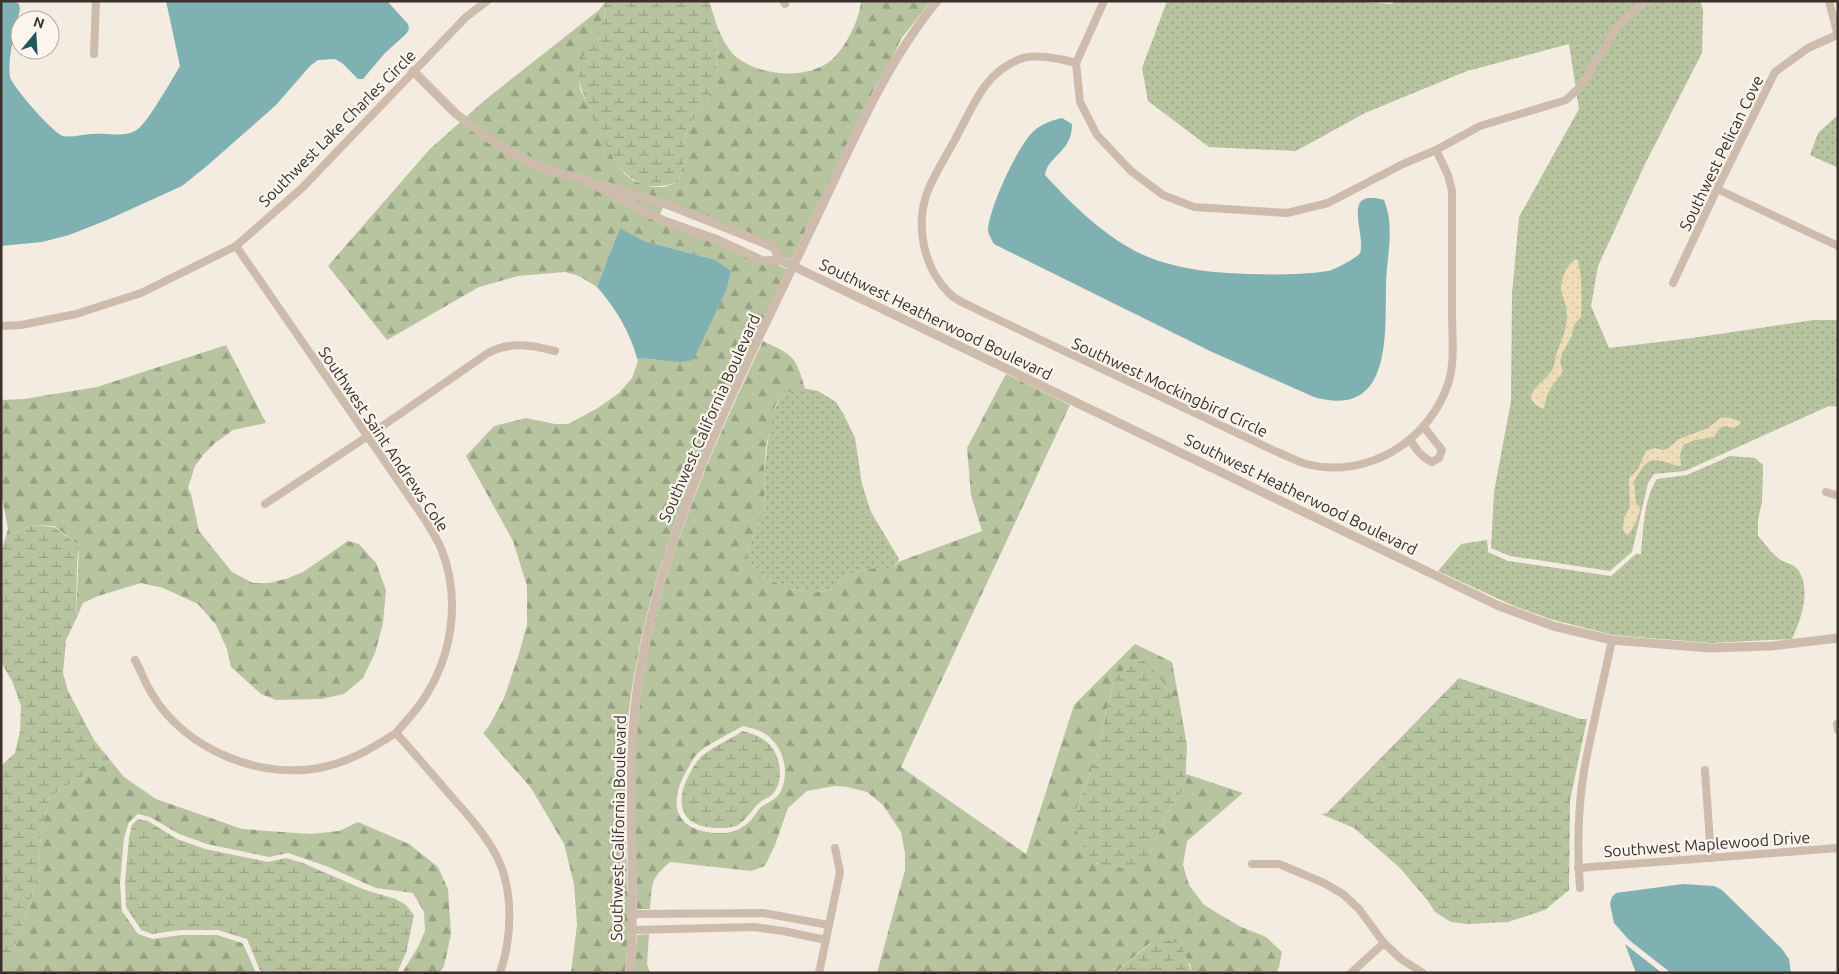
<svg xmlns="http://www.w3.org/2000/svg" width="1839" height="974" viewBox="0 0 1839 974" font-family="Ubuntu,sans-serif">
	<defs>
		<pattern id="grass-dots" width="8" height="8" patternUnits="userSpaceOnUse" patternTransform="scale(1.25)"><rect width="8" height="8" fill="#b8c4a0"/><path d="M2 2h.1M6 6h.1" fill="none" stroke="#97a083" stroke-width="1.8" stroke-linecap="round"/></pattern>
		<pattern id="forest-firs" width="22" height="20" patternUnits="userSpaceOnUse" patternTransform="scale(1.25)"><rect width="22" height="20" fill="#b8c4a0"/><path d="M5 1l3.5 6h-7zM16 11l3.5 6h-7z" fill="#97a083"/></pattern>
		<pattern id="wetland-marsh" width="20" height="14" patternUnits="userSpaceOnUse" patternTransform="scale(1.25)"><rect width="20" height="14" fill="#b8c4a0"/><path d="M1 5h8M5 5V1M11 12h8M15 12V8" fill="none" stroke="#97a083"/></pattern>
		<pattern id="sand-dots" width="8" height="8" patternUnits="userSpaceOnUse" patternTransform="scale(1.25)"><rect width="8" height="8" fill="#efdcb8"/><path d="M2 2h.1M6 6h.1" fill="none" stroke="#cebd9e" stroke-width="1.8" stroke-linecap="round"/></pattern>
	</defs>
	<rect width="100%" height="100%" fill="#f4ebe1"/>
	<g fill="url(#grass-dots)">
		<path d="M1167,1H1350L1391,4L1397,1H1700L1703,9L1702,53L1645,164L1598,266L1591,306L1609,348L1692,338L1814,320H1838V407L1829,406L1685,471L1654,474L1648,483L1632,552L1610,571L1510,556L1491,548L1494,492L1511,401L1512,294L1519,217L1579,109L1569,44L1467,71L1365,113L1296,151L1209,147L1148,101L1142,68Z"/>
		<path d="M1838,115V168L1810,155L1818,133Z"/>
		<path d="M802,388L818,391L836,402L844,415L855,438L862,484L871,512L899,559L894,568C876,568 858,567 843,579C838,583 834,588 828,590C807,598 772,585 757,570C753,566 750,562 747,558L750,542L765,508L764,473L771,417L780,397L789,392Z"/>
		<path d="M1730,456L1755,458L1763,465L1762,502L1758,520V536C1765,543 1771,553 1779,559C1786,564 1794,563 1799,571C1811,592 1801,619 1792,639L1711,643L1613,635L1550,619L1514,606L1438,571L1461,544L1487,540L1488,552L1508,561L1611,576L1636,554H1641C1643,532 1644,497 1657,479L1687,475Z"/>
	</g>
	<g fill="url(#forest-firs)" fill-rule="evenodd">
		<path d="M861,1H931L901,39L892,59L876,85L791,260L691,215L663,206L660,215L687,225L787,269C716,419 642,563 627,731C623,781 626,832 627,882C628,898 629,915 628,931C628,945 626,959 625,973H571L577,925L574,884L564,844L531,788L483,733L489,726L504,698L518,657L527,625V586L513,541L466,456L494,426L526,418L555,424H568L598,408L619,393L632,378L638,361L637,358L657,360H692L727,289L731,271L716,260L644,241L620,228L597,287L579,276L565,272L518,276L479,287L387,340L328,266L429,150L485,100L599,10L603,5L606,9L603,23L578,68L580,89L617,165L625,174L634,181L652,187H664L678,182L684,161V143L688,127L708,100L716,71L717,26C721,36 727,49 735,56C758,75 799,80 826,64C843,54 860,20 861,1Z"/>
		<path d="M763,341C794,356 795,355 805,388L789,392L780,397L775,406L766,447L764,473L765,508L750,542L747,558C750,562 753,566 757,570C772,584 807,598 828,590C834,588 838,583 843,579C858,567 876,568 894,568L898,562L982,531L971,495L967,448L1006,374L1070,405L901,767L1026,854L1074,705L1135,644L1172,662L1182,717L1161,679L1115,678L1106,711L1099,749L1072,821L1089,854L1097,864L1147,860L1167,813L1185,787L1186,774L1243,793L1187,841L1183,865L1189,885L1204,905L1239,926L1266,937L1282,952L1279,967L1276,973H1192L1190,964L1150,943L1115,973H877L905,870V853L901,832L883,805L867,792L847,787L835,786L807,791L788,808L775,845L765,866L751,871L670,862C650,879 652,884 650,909H637C636,850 632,790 637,731C648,592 704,466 763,341ZM743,726C754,728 766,732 773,741C786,754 789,779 779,794C774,801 766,803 760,808C757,811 755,816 751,820C742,830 730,834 717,833C675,831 667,804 687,770C690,765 693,758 697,754C706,745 731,733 743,726Z"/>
		<path d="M226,345L266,423L233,430L215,443L203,455L195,466L188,488L191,494L199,531L232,572L253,583H268L286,579L303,572L348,541L359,544L376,563L386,590L383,623L375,653L363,678L344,694L321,699L276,700L261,694L231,667L227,649L216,625L198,604L163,588L141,583L98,596L83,603L76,619L79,545L54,526L31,525L5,539L8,529L1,493V400L24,399L97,387Z"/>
		<path d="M111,761L124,777L156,799L242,829L310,834L339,831L358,822L409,844L438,867L448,889L451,934L444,966L439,973H402L418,947L425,931L424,912L413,893L376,888L326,866L288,853L269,857L207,844L179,834L150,817L138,814L129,822L124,838L120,883L122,911L138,934L153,939L181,935H217L242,943L245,948L256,973H1V970L6,966L21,933L38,875L41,834L50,797L66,786Z"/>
		<path d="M649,934L647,964L650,973H634L637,935Z"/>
	</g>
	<g fill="url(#wetland-marsh)">
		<path d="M606,1H709L717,26L716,72L708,100L688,127L684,143V161L678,182C650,191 637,186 617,165C607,146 572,83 579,65C586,46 603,30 606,10L603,5Z"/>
		<path d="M31,525L54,527L79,545L77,565L76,619L66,640L63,673L68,691L94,740L111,761L66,786L50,797L41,834L38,875L21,933L6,966L1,970V766L15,753L20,731L21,706L12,681L1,662V550L5,539Z"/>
		<path d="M1133,660L1144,661L1161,679L1176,704L1182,717L1187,746L1185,787L1167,813L1147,860C1133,866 1113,873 1098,864C1088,859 1077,831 1072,821L1099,749L1106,711L1115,678Z"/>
		<path d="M1459,678L1580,719H1587L1570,801L1569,890L1545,910L1508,922L1468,924L1451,922L1435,912L1428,901L1400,868L1354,828L1321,814L1327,813Z"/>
		<path d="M743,731C753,734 763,737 770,745C780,756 784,778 775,791C771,798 762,799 757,805C750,812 746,821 736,826C730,828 722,828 717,828C694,827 679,819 682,794C683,785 694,763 701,757C709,749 732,738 743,731Z"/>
		<path d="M138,819L148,821L177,839L205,849L268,862L286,858L303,863L365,890L396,899L406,905L414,915L406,953L397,973H261L247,939L218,930H181L152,934L141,930L126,907L125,882L129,838L132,825Z"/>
		<path d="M1169,940L1181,944L1192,973H1115L1151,943Z"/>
	</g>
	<g fill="url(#sand-dots)">
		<path d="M1576,259L1578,260C1582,278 1582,298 1581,317L1574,325L1572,335L1562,354L1560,362L1563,372C1552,386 1547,390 1544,409C1514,397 1545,383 1552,370C1555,365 1555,360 1556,355C1558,348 1562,341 1564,334C1567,324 1568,313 1565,303C1564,299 1561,293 1561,289C1561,278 1566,265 1576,259Z"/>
		<path d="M1728,417L1741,422C1737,430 1730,427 1723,426L1719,429L1714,437L1695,440L1683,445L1680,455L1681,466C1676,466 1674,465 1669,463C1646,456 1646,463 1634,481L1636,504L1640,507C1640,515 1633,529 1628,535L1624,532L1623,528L1624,518L1630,506L1629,478L1638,469L1646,451L1655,448L1663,450L1667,449L1679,439L1708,428L1720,418Z"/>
	</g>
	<g fill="#7fb0b2">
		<path d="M1,1H14L19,4L20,9C16,26 7,60 10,77C12,86 53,133 63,136C71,138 84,134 93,134C107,133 126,138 138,129C147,123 173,78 180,66L166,1H387L408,24L409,29L406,34L385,53L363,79H358L342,63L335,59L318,60L310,66L276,105L208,165L182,186L107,220L69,235L42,242L1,246Z"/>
		<path d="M1062,118L1072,124C1072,153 1048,155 1045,175C1077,210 1119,251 1166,263C1193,271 1221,273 1248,274C1275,275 1301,275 1328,271C1334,270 1357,258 1360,253C1367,235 1339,187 1384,200C1395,227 1387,254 1386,283C1385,333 1393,420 1314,397L1210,351L994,244C992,240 988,234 988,230C989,208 1019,142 1036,129C1044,123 1053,120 1062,118Z"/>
		<path d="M620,228L644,241L716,260L731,271L727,289L693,360L681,362L637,358C630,332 615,307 597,287Z"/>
		<path d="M1683,884L1714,886L1722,890L1782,949L1789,959L1791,973H1671L1629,940L1614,923L1610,904L1612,897L1616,893Z"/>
		<path d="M1625,944L1662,973H1636Z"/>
	</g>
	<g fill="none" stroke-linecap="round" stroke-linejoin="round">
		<g stroke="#cdbbac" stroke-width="8">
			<path d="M783,1L785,4"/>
			<path d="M1104,1L1076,63L1080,102L1097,135L1131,171L1163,195L1194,207L1287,213L1328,203L1403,164L1436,150L1480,126L1566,100L1580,87L1617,28L1634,10L1650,1"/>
			<path d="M1829,1L1838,36"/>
			<path d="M94,54L96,1"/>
			<path d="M1076,63C1062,59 1034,53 1020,59C986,72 975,102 959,132C949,152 935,172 927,193C915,227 924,269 950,294C958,302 971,306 980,311L1275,451C1285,455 1296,461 1306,464C1368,480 1431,440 1449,381C1455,360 1452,334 1452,312C1452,272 1452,231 1452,191L1448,175L1436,150"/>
			<path d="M1717,189L1838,246"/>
			<path d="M236,246L426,521C431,530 437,539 441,548C461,598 453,655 423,700C416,711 405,722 396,733C415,754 433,775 451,796C468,815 485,834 497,857C514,891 512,938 500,973"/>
			<path d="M1673,283L1717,189L1775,72L1808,48L1837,35"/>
			<path d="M1,326L21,325L76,314L141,293L236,246L302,188L466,17L487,1"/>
			<path d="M1410,440C1416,449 1421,457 1432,462L1439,458L1442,450L1424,427"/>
			<path d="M1826,492L1838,496"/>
			<path d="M265,504L368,436L488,353C511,341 531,345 555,351"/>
			<path d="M135,660C141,671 145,683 152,694C185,750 262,781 324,767C351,761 374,747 396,733"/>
			<path d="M1837,724L1838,730"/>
			<path d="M1705,770L1711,858"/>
			<path d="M1252,864H1279L1324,883L1343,894L1359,909L1384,943L1401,959L1423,973"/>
			<path d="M1578,868L1838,848"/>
			<path d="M1580,888C1577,852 1578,807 1584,771C1592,727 1603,683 1612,640"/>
			<path d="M633,914L763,913L829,925"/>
			<path d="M633,930L754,927L783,931L826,940"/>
			<path d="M819,973L840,872L835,848"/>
			<path d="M1351,973L1384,943"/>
		</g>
		<g stroke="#cdbbac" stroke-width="9">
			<path d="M413,71L456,114L498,145L545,169L585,180"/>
			<path d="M581,178L664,221L718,240L763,261L780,260L793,266L1499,606L1553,626L1612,640L1710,648L1771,646L1838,638"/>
			<path d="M603,185L669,205L774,247L780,260"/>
			<path d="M630,973C638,870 622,767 641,665C669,511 744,369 811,229C849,151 882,68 937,1"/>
		</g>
	</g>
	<g text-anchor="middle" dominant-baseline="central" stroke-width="4.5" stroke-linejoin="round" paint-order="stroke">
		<g font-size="16" fill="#3b302b" stroke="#fbf5ee">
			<text transform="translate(337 128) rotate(-45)">Southwest Lake Charles Circle</text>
			<text transform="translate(1721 153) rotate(-64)">Southwest Pelican Cove</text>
			<text transform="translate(936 319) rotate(26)">Southwest Heatherwood Boulevard</text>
			<text transform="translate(1170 387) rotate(25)">Southwest Mockingbird Circle</text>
			<text transform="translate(709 418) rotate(-66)">Southwest California Boulevard</text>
			<text transform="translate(384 439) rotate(56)">Southwest Saint Andrews Cole</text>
			<text transform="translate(1301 494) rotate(26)">Southwest Heatherwood Boulevard</text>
			<text transform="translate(618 828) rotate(-89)">Southwest California Boulevard</text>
			<text transform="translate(1707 844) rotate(-4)">Southwest Maplewood Drive</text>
		</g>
	</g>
	<rect width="1839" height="974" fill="none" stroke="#3b302b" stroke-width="5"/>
	<g transform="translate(35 35) rotate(18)"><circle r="24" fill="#fbf5ee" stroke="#aea6a0"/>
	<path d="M0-4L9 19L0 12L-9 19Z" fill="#1f5a5e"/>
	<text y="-8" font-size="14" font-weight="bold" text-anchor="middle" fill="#3b302b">N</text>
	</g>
</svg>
